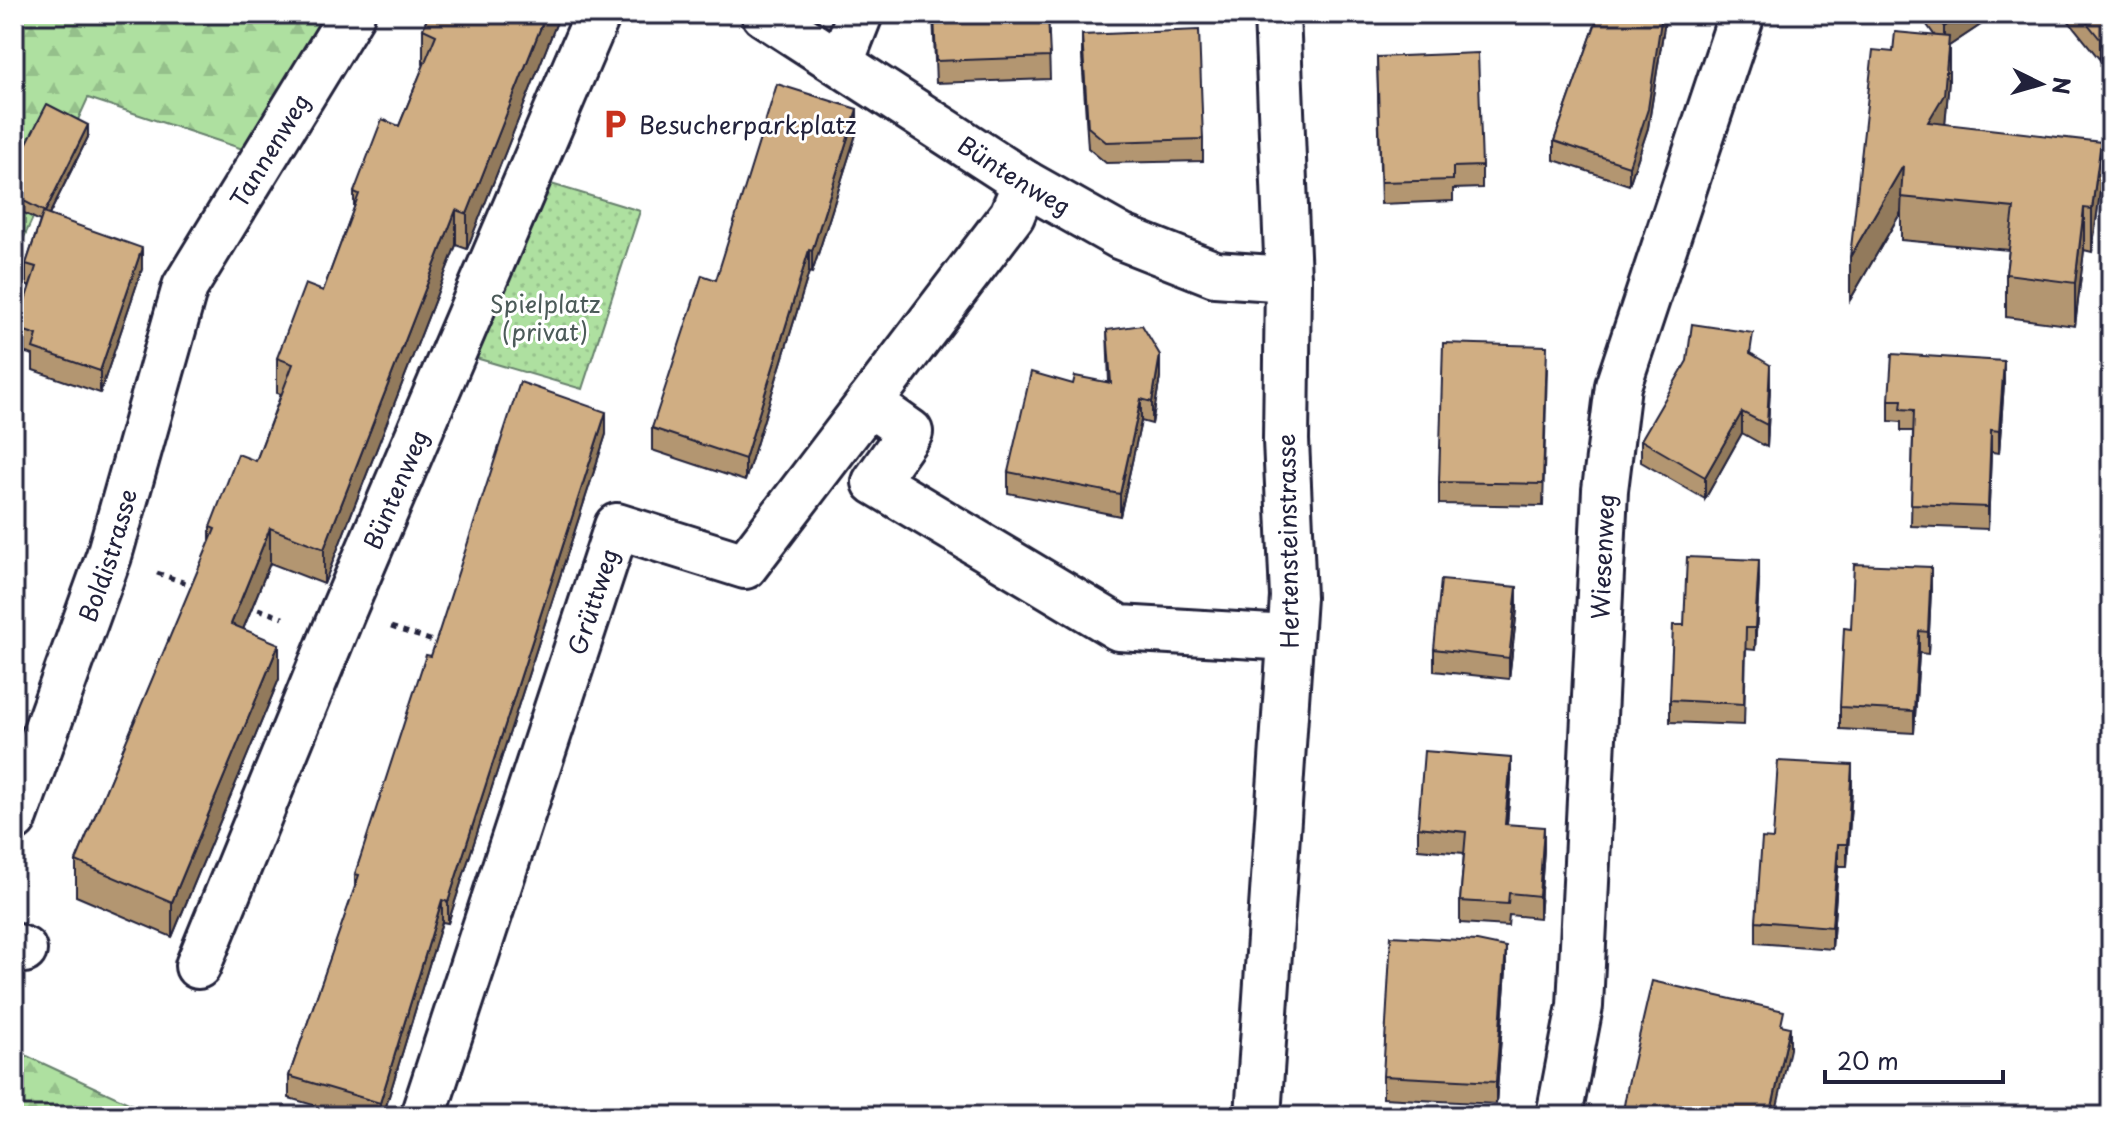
<svg xmlns="http://www.w3.org/2000/svg" width="2125" height="1130" viewBox="0 0 2125 1130" font-family="'Playpen Sans',sans-serif">
	<defs>
		<pattern id="green-dots" width="8" height="8" patternUnits="userSpaceOnUse" patternTransform="scale(2)"><rect width="8" height="8" fill="#aee0a0"/><path d="M2 2h.1M6 6h.1" fill="none" stroke="#95c08b" stroke-width="1.8" stroke-linecap="round"/></pattern>
		<pattern id="forest-firs" width="22" height="20" patternUnits="userSpaceOnUse" patternTransform="scale(2)"><rect width="22" height="20" fill="#aee0a0"/><path d="M5 1l3.5 6h-7zM16 11l3.5 6h-7z" fill="#95c08b"/></pattern>
	</defs>
	<rect width="100%" height="100%" fill="#fff"/>
	<filter id="ink" filterUnits="userSpaceOnUse"><feTurbulence type="fractalNoise" baseFrequency=".0125" numOctaves="2"/><feDisplacementMap in="SourceGraphic" scale="16" xChannelSelector="R" yChannelSelector="G"/><feConvolveMatrix kernelMatrix="1 2 1 2 8 2 1 2 1" color-interpolation-filters="sRGB"/></filter>
	<g filter="url(#ink)">
		<path fill="url(#green-dots)" stroke="#68816e" stroke-width="2" d="M538,180L640,211L582,389L469,356Z"/>
		<g fill="url(#forest-firs)" stroke="#68816e" stroke-width="2">
			<path d="M14,14H331L249,151L88,98L14,259Z"/>
			<path d="M14,1050L135,1106L139,1116H14Z"/>
		</g>
		<g fill="none" stroke-linecap="round" stroke-linejoin="round">
			<g stroke="#22223b" stroke-width="50">
				<g id="minor">
					<path id="s1" d="M764,14L1025,183L1121,237L1215,274L1288,279"/>
					<path d="M841,62L860,14"/>
					<path d="M869,403L910,432L875,482L1119,628L1290,638"/>
					<path id="s2" d="M14,819L109,556L185,287L352,14"/>
					<path d="M14,946L24,950"/>
					<path id="s3" d="M198,966L343,611L598,14"/>
					<path id="s4" d="M423,1116L617,526L745,566L1012,215L1025,183"/>
					<path d="M1258,1116L1293,597L1286,440L1288,279L1277,14"/>
					<path id="s5" d="M1559,1116L1580,1006L1605,490L1618,386L1742,14"/>
				</g>
			</g>
			<g stroke="#22223b" stroke-width="5" stroke-dasharray="6 6" stroke-linecap="butt">
				<path d="M157,573L197,587"/>
				<path d="M247,605L283,618"/>
				<path d="M391,627L442,644"/>
			</g>
			<use href="#minor" stroke="#fff" stroke-width="44"/>
		</g>
		<g fill="#b39671" stroke="#22223b" stroke-width="2">
			<path d="M429,14H560L467,249L456,245L324,584L270,563L243,629L279,679L172,937L76,896V861L210,543V527L256,461L281,394L277,393V358L323,291L354,208V192L399,126L424,65L423,64V29Z"/>
			<path d="M933,14H1048L1050,79L936,83Z"/>
			<path d="M1599,14H1666L1648,128L1629,185L1554,160V141Z"/>
			<path d="M1919,14H1997L1949,46V79L1945,124L2101,184L2092,252L2084,250L2075,326L2006,317V274L2009,250L1901,240V212L1850,300L1893,52L1935,36Z"/>
			<path d="M2063,14H2111V52L2100,60Z"/>
			<path d="M1082,35L1203,139V161L1106,163L1088,148L1082,57Z"/>
			<path d="M1377,57L1482,166V188L1453,189V201L1381,204Z"/>
			<path d="M857,131L812,273L809,272L745,481L652,450V428L716,280Z"/>
			<path d="M88,137L49,215L142,269L100,393L33,370V355L16,350V328L30,287L26,285V264L40,221L14,208V168Z"/>
			<path d="M1107,330L1160,377L1152,424L1141,421L1120,516L1008,493V472L1073,384L1109,382Z"/>
			<path d="M1753,355L1770,387L1767,447L1742,433L1705,499L1641,462V440Z"/>
			<path d="M1547,368L1543,506L1439,504V482Z"/>
			<path d="M2004,383L1999,453L1991,452L1988,529L1911,526L1913,431H1901V422L1889,421V400Z"/>
			<path d="M606,434L448,923L442,922L383,1116H351L289,1098V1076L355,888V874L431,656Z"/>
			<path d="M1759,581L1755,650L1746,649L1744,725L1670,722V700L1684,625Z"/>
			<path d="M1931,589L1928,654L1919,653L1914,733L1840,729V707L1851,629Z"/>
			<path d="M1517,609L1509,679L1434,671V649Z"/>
			<path d="M1511,780L1507,824L1544,849L1539,918L1509,915L1508,926L1460,923V901L1464,853L1418,849V827Z"/>
			<path d="M1852,787L1847,866H1838L1832,949L1756,943V921L1773,839Z"/>
			<path d="M1506,969L1496,1104L1383,1098V1076Z"/>
		</g>
		<g fill="#927a5c" stroke="#22223b" stroke-width="2">
			<path d="M546,14H560L467,249V214Z"/>
			<path d="M1662,14H1666L1648,128L1629,185V166Z"/>
			<path d="M1964,14H1997L1949,46V79L1944,138L1928,122L1944,49V27Z"/>
			<path d="M2111,31V52L2100,60V39Z"/>
			<path d="M857,109V131L812,273V251Z"/>
			<path d="M88,125V137L45,223V212Z"/>
			<path d="M2101,142V184L2092,252V209Z"/>
			<path d="M1903,166L1901,212L1850,300V257Z"/>
			<path d="M2084,208V250L2075,326V283Z"/>
			<path d="M456,210V245L324,584V549Z"/>
			<path d="M142,248V269L100,393V371Z"/>
			<path d="M809,250V272L745,481V459Z"/>
			<path d="M1160,355V377L1152,424V402Z"/>
			<path d="M2004,361V383L1999,453V431Z"/>
			<path d="M1770,365V387L1767,447V425Z"/>
			<path d="M1141,399V421L1120,516V494Z"/>
			<path d="M606,412V434L448,923V902Z"/>
			<path d="M1742,412V433L1705,499V477Z"/>
			<path d="M1991,430V452L1988,529V507Z"/>
			<path d="M270,528V563L231,659V624Z"/>
			<path d="M1759,560V581L1755,650V628Z"/>
			<path d="M1931,567V589L1928,654V632Z"/>
			<path d="M1517,587V609L1509,679V658Z"/>
			<path d="M1919,631V653L1914,733V711Z"/>
			<path d="M279,644V679L172,937V902Z"/>
			<path d="M1511,758V780L1505,846V824Z"/>
			<path d="M1852,765V787L1847,866V844Z"/>
			<path d="M1544,827V849L1539,918V896Z"/>
			<path d="M1838,844V866L1832,949V927Z"/>
			<path d="M442,900V922L383,1116H380V1103Z"/>
			<path d="M1506,947V969L1496,1104V1082Z"/>
			<path d="M1790,1027V1049L1775,1116H1770Z"/>
		</g>
		<g fill="#d0ae83" stroke="#22223b" stroke-width="2">
			<path d="M429,14H546L467,214L456,210L324,549L270,528L231,624L279,644L172,902L76,861L215,529L210,527L238,454L256,461L293,364L277,358L305,284L323,291L359,194L354,192L382,119L399,126L436,35L423,29Z"/>
			<path d="M934,14H1048L1050,57L936,61Z"/>
			<path d="M1599,14H1662L1648,109L1629,166L1554,141Z"/>
			<path d="M1935,14H1964L1944,27Z"/>
			<path d="M2080,14H2111V31L2100,39Z"/>
			<path d="M1199,30L1203,139L1106,142L1088,127L1082,35Z"/>
			<path d="M1895,32L1949,37L1944,95L1928,122L2101,142L2092,209L2084,208L2075,283L2006,274L2014,208L1901,197L1903,166L1850,257L1873,50L1893,52Z"/>
			<path d="M1478,53L1482,166L1453,167V180L1381,182L1377,57Z"/>
			<path d="M777,84L857,109L812,251L809,250L745,459L652,428L702,275L716,280Z"/>
			<path d="M47,104L88,125L45,212L14,196V168Z"/>
			<path d="M43,213L142,248L100,371L33,348L37,335L16,328L36,267L26,264Z"/>
			<path d="M1692,324L1753,333L1750,353L1770,365L1767,425L1742,412L1705,477L1641,440L1687,361Z"/>
			<path d="M1142,325L1160,355L1152,402L1141,399L1120,494L1008,472L1031,372L1073,384L1075,376L1111,383L1107,330Z"/>
			<path d="M1443,343L1547,346L1543,484L1439,482Z"/>
			<path d="M1892,354L2004,361L1999,431L1991,430L1988,507L1911,504L1914,410L1901,409L1902,400H1889Z"/>
			<path d="M520,382L606,412L448,902L442,900L380,1103L289,1076L359,875L355,874L426,655L431,656Z"/>
			<path d="M1687,557L1759,560L1755,628H1746L1744,704L1670,700L1673,625H1684Z"/>
			<path d="M1854,564L1931,567L1928,632L1919,631L1914,711L1840,707L1844,628L1851,629Z"/>
			<path d="M1441,580L1517,587L1509,658L1434,649Z"/>
			<path d="M1424,751L1511,758L1505,824L1544,827L1539,896L1509,893L1508,904L1460,901L1466,832L1418,827Z"/>
			<path d="M1778,761L1852,765L1847,844H1838L1832,927L1756,921L1762,838L1773,839Z"/>
			<path d="M1391,936L1477,941L1506,947L1496,1082L1383,1076Z"/>
			<path d="M1652,981L1784,1011L1781,1025L1790,1027L1770,1116H1622L1628,1084Z"/>
		</g>
	</g>
	<defs>
		<g id="parking-bare" transform="scale(2.4)"><path d="M-3.5-5.5H1a3.5 3.5 0 0 1 0 7H-1V5.5H-3.5ZM-1-3.4V-.6H.8a1.4 1.4 0 0 0 0-2.8Z" fill="#c8321e" stroke="#fff" stroke-width="2.5" paint-order="stroke"/></g>
	</defs>
	<g fill-rule="evenodd">
		<use href="#parking-bare" x="615" y="124"/>
	</g>
	<g text-anchor="middle" dominant-baseline="central" stroke-width="6" stroke-linejoin="round" paint-order="stroke">
		<g font-size="24" fill="#22223b" stroke="#fff" text-anchor="start">
			<text x="639" y="124">Besucherparkplatz</text>
		</g>
		<g font-size="24" fill="#22223b" stroke="#fff">
			<text stroke="none"><textPath href="#s2" startOffset="720">Tannenweg</textPath></text>
			<text stroke="none"><textPath href="#s1" startOffset="298">Büntenweg</textPath></text>
			<text stroke="none"><textPath href="#s3" startOffset="516">Büntenweg</textPath></text>
			<text transform="translate(1287 541) rotate(-91)">Hertensteinstrasse</text>
			<text stroke="none"><textPath href="#s2" startOffset="280">Boldistrasse</textPath></text>
			<text stroke="none"><textPath href="#s5" startOffset="562">Wiesenweg</textPath></text>
			<text stroke="none"><textPath href="#s4" startOffset="542">Grüttweg</textPath></text>
		</g>
		<g font-size="24" fill="#4c5b59" stroke="#fff">
			<text x="545" y="303">Spielplatz<tspan x="545" dy="28">(privat)</tspan></text>
		</g>
	</g>
	<rect width="2125" height="1130" fill="none" stroke="#fff" stroke-width="48"/>
	<rect x="24" y="24" width="2077" height="1082" fill="none" stroke="#22223b" stroke-width="3" filter="url(#ink)"/>
	<g transform="translate(2041 84) rotate(95)" stroke="#ffffff" stroke-width="6" paint-order="stroke">
	<path d="M0-6L14 30L0 20L-14 30Z" fill="#22223b"/>
	<text y="-12" font-size="22" font-weight="bold" text-anchor="middle" fill="#22223b">N</text>
	</g>
	<path d="M1825 1070v12h178v-12" fill="none" stroke="#22223b" stroke-width="4"/>
	<text x="1837" y="1070" font-size="24" fill="#22223b" stroke="#ffffff" stroke-width="6" paint-order="stroke">20 m</text>
</svg>
